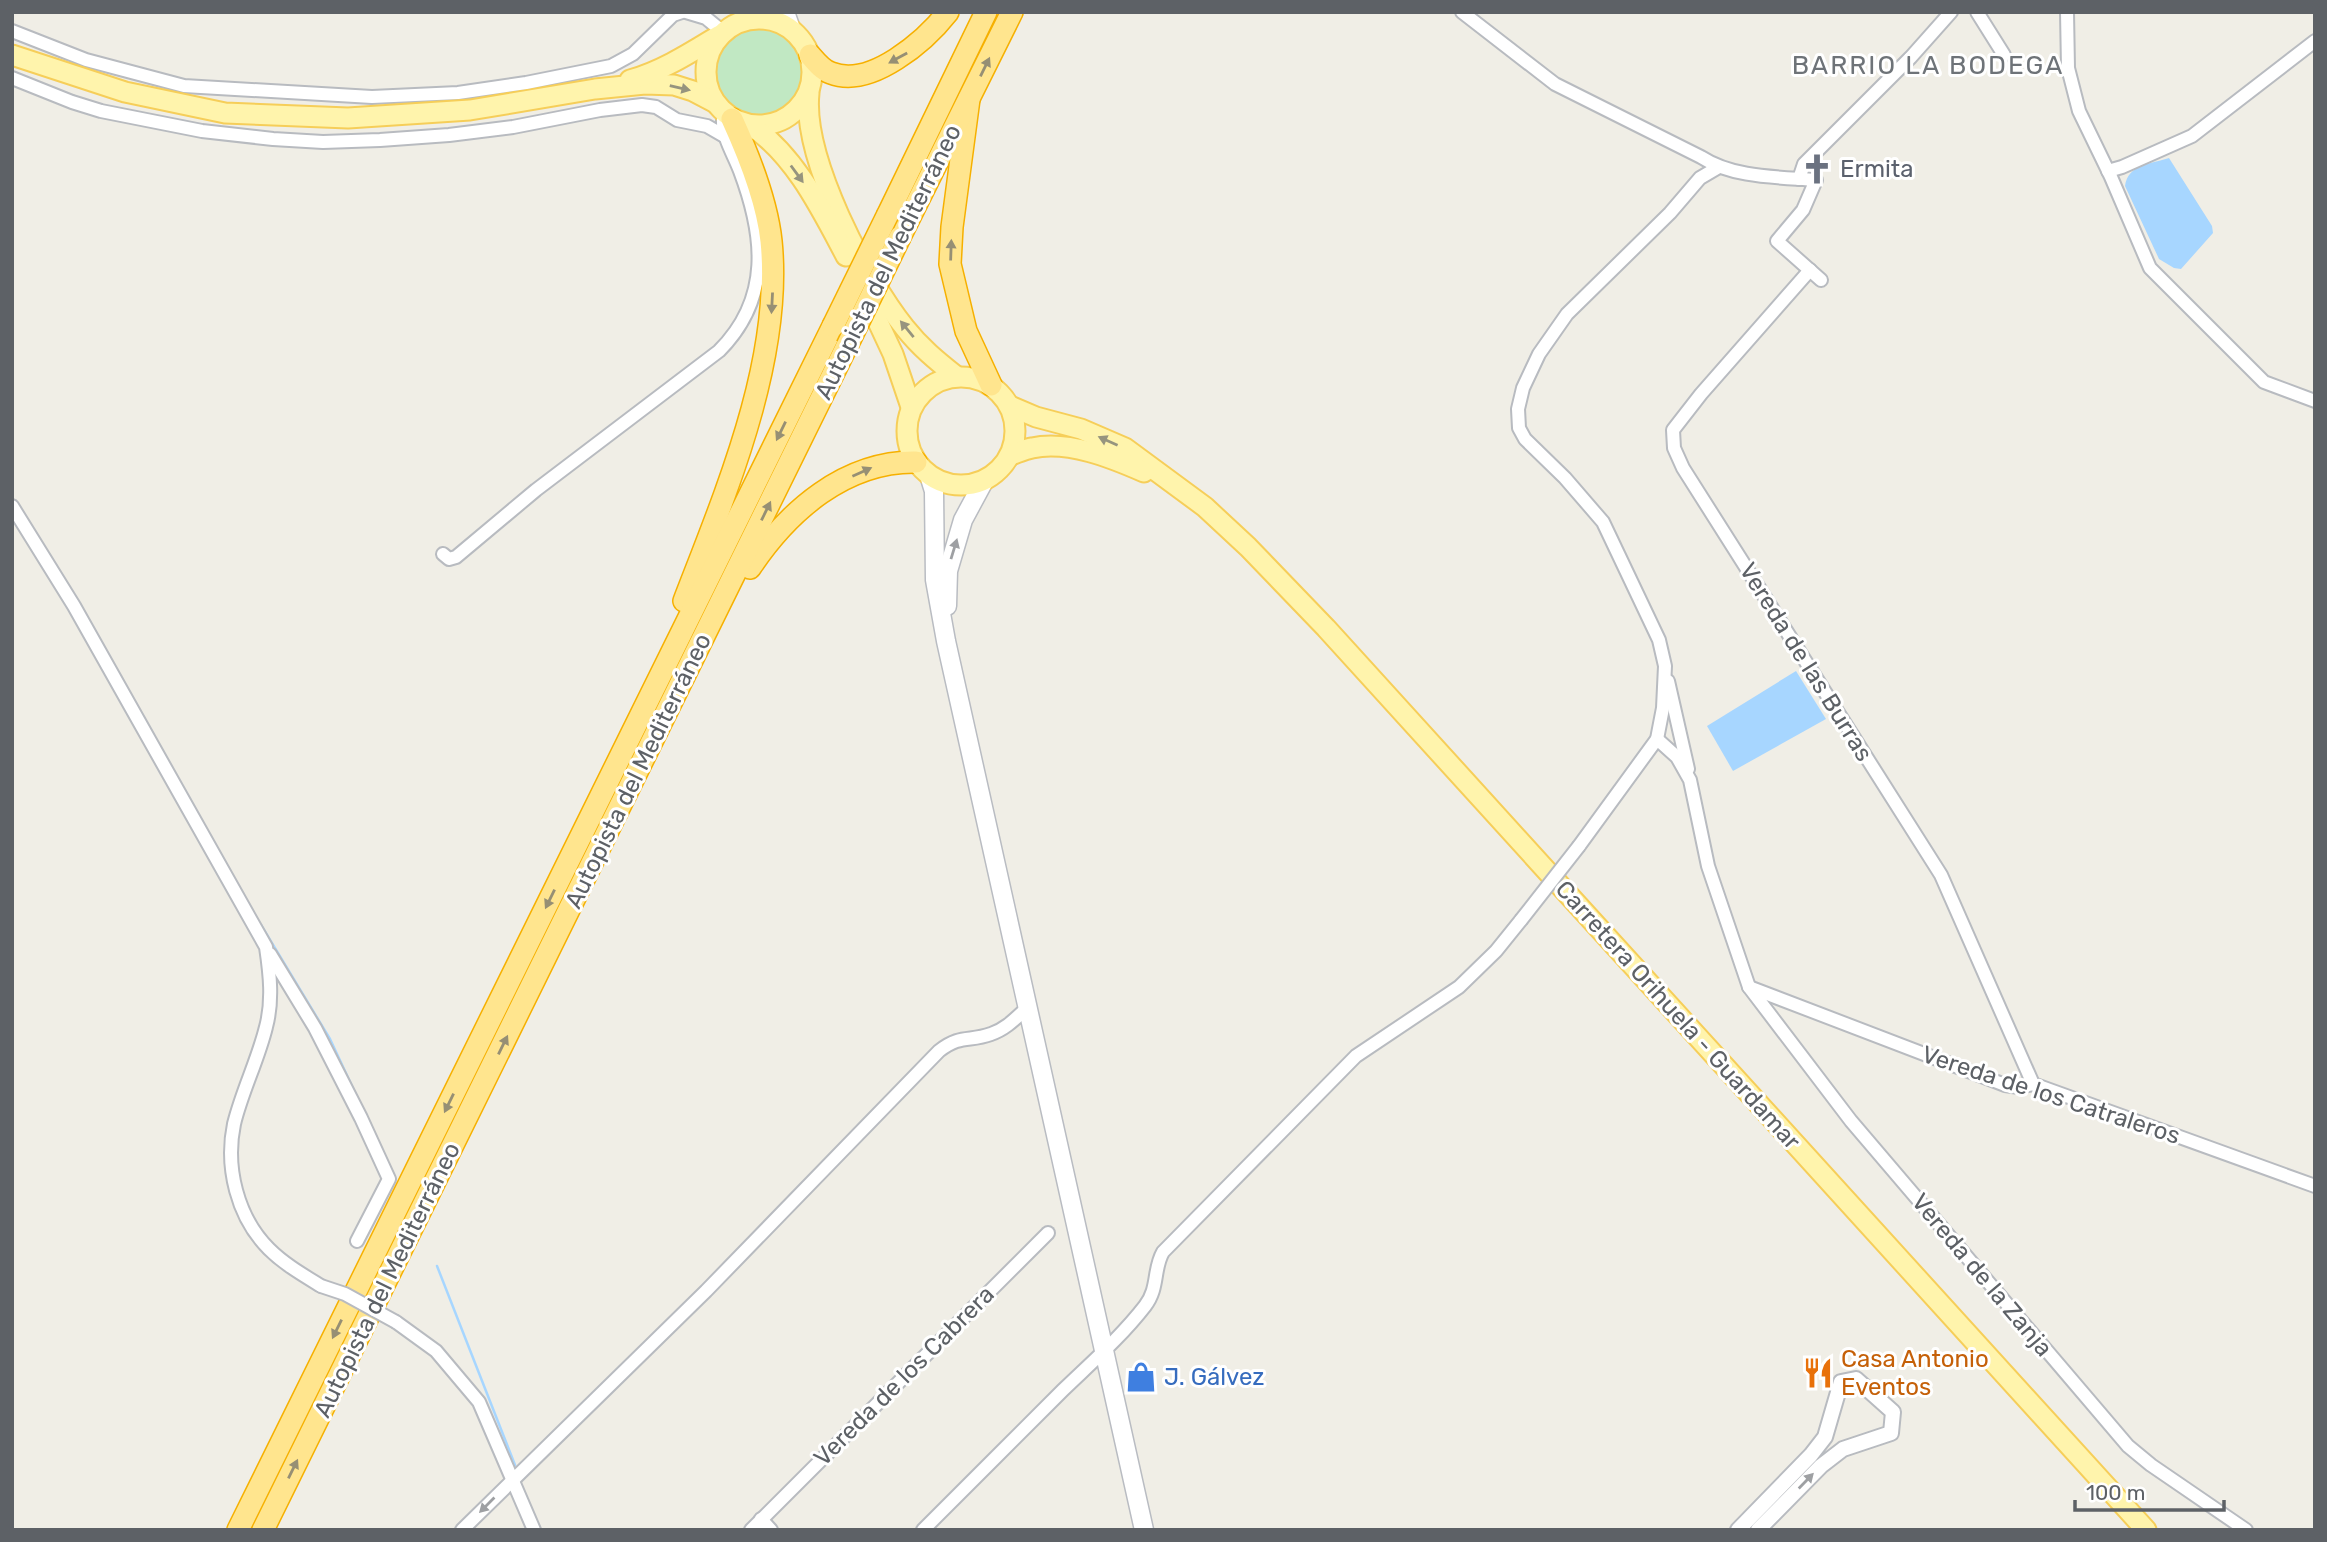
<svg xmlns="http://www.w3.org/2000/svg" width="2327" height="1542" viewBox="0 0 2327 1542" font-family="Rubik,sans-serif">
	<rect width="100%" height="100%" fill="#f0eee6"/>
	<circle fill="#c1e8c3" cx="759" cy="73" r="44"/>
	<g fill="#a7d6ff">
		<path d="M2169,158L2212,226L2213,233L2181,269L2174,268L2159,259L2125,186C2128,164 2151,164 2169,158Z"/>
		<path d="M1796,671L1826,719L1733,771L1707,726Z"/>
	</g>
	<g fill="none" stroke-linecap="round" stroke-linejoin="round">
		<g stroke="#a7d6ff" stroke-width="2.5">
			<path d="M261,925L330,1039L358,1099"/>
			<path d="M437,1266L515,1465"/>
		</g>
		<g stroke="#b8bbc0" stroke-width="16">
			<g id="minor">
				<path d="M686,12L706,18L723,32"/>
				<path d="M1462,12L1555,84L1701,157C1733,178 1778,177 1816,180L1803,210L1777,241L1821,280"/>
				<path d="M1977,12L2004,55"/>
				<path d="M2067,12L2068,68L2079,111L2111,177L2150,268L2264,382L2315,401"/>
				<path d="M12,31L86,60L184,86L372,97L458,93L526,83L611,66L633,54L673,15L682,12"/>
				<path d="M12,78L72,102L101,111L202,131L273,139L323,142L380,140L449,135L513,127L600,110L642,105L656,107L677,120L707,126L726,137"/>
				<path d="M2108,171L2122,167L2192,136L2315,41"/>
				<path d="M1799,179L1804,164L1911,57L1951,12"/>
				<path d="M1810,270L1701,394L1673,430L1674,448L1683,468L1941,875L2033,1084"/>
				<path d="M12,506L74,606L266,947C270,974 273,1001 266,1027C258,1060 242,1091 234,1124C225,1167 237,1217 269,1249C284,1264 303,1275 321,1286"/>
				<path d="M443,554L449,559L456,557L536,490L719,351C772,298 764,235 740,171C734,155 722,136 723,120"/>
				<path d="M1668,681L1688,769"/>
				<path d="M1657,739L1677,757L1690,780L1708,866L1749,987L1851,1121L2128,1446L2151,1465L2246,1530"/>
				<path d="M1579,846L1657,739L1663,708L1665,666L1659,640L1603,522L1565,478L1525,439L1519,428L1518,409L1523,388L1539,354L1567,314L1670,213L1700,178L1717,168"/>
				<path d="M270,954L315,1028L361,1118L389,1179L357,1241"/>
				<path d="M1749,987L2005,1085L2019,1087L2033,1084L2315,1186"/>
				<path d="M396,1322L436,1351L479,1402L534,1530"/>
				<path d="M761,1519L771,1530"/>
				<path d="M462,1530L706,1291L939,1051C961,1034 969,1042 991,1034C1006,1029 1016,1018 1027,1008"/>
				<path d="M751,1530L1048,1233"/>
				<path d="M923,1530C970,1483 1016,1437 1063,1390C1091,1363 1121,1337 1145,1306C1159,1288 1153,1269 1163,1252L1356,1056L1459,987L1496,951L1521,920"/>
			</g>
		</g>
		<g stroke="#b8bbc0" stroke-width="18">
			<path id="tertiary" d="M1738,1530L1811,1455L1825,1437L1841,1382L1856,1379L1893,1412L1891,1433L1843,1449L1821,1466L1758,1530"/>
		</g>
		<g stroke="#b9bcc2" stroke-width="21">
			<g id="secondary">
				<path d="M785,12L791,29"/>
				<path d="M743,21L749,12"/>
				<path d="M929,475L934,491L935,580L946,641L1144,1530"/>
				<path d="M947,606L948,571L963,520L984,481"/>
			</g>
		</g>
		<g stroke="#f6ce59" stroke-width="23">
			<g id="primary">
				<circle cx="759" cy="72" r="53"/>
				<path d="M12,55L125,92L225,113L348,118L470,110L595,89L645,84L674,85L693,91L714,102"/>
				<path d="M630,80C662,71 690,53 718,36"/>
				<path d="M809,93C802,158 865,278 905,328C920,347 937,361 956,376"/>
				<path d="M750,125C795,155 821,209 846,256"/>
				<path d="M864,292L893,354L911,407"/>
				<circle cx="961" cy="431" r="54"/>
				<path d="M1010,406L1036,417L1081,429L1125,448L1205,507L1248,547L1326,628L2146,1530"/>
				<path d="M1011,455C1017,453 1025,449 1032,448C1068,440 1112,458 1144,472"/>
			</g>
		</g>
		<g stroke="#f6b000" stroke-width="24">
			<g id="motorway">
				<path d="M810,55C816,62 822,70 831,73C871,89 926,40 948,12"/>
				<path d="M969,99L952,227L950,264L966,331L991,385"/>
				<path d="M888,214L986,12"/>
				<path d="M900,237L1012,12"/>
				<path d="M750,568C788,511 845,461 916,462"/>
				<path d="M684,601C726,492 783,359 771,241C767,203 748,154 732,119"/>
				<path d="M238,1530L833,326"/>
				<path d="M263,1530L847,346"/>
			</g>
		</g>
		<use href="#minor" stroke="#fff" stroke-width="12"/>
		<use href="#tertiary" stroke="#fff" stroke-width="14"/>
		<use href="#secondary" stroke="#fff" stroke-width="18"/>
		<use href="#primary" stroke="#fff4ac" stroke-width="19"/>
		<use href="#motorway" stroke="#ffe58e" stroke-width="21"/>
		<g stroke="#b8bbc0" stroke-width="16" stroke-linecap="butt">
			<g id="minor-bridge">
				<path d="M1521,920L1579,846"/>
				<path d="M321,1286L345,1294L396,1322"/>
			</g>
		</g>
		<g stroke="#f6b000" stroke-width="24" stroke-linecap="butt">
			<g id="motorway-bridge">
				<path d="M833,326L888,214"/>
				<path d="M847,346L900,237"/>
			</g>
		</g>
		<use href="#minor-bridge" stroke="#fff" stroke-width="12"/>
		<use href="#motorway-bridge" stroke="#ffe58e" stroke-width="21"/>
	</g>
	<defs><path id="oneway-solid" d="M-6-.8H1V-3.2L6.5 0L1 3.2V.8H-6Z" transform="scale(1.75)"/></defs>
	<g fill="#968f74">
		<use href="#oneway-solid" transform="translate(898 58) rotate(151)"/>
		<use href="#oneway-solid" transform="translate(985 67) rotate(-64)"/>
		<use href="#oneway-solid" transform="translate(951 250) rotate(-88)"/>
		<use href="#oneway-solid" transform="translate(772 303) rotate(93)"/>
		<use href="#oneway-solid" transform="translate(781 431) rotate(116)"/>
		<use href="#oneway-solid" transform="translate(862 472) rotate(-24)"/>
		<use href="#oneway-solid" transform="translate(766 511) rotate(-64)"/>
		<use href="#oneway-solid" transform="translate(550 899) rotate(116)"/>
		<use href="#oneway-solid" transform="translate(503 1045) rotate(-64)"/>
		<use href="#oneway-solid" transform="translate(449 1103) rotate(116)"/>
		<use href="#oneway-solid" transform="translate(337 1329) rotate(116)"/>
		<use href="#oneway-solid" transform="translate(293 1469) rotate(-64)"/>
	</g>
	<g fill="#96947e">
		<use href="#oneway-solid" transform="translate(680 88) rotate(13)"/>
		<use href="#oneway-solid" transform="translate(797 174) rotate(54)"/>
		<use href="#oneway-solid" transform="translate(907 329) rotate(-129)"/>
		<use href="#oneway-solid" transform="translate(1108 441) rotate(-156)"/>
	</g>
	<g fill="#9ea0a3">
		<use href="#oneway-solid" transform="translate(954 549) rotate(-73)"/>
		<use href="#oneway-solid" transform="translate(1806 1481) rotate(-46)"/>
		<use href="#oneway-solid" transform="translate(487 1505) rotate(135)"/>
	</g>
	<defs>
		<g id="church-bare" transform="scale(2.415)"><path d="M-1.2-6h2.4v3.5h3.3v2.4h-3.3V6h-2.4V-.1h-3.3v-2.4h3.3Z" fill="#6b7280" stroke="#fff" stroke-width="2.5" paint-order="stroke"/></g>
		<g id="restaurant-bare" transform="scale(2.415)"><path d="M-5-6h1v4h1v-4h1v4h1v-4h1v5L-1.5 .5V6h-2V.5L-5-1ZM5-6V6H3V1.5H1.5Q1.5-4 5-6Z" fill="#e8710a" stroke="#fff" stroke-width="2.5" paint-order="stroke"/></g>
		<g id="shop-bare" transform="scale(2.415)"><path d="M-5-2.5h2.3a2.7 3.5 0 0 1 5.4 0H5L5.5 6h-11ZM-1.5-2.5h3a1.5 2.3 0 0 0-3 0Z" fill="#3f7fe0" stroke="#fff" stroke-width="2.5" paint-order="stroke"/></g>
	</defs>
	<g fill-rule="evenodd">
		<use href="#church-bare" x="1817" y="169"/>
		<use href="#restaurant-bare" x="1818" y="1373"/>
		<use href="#shop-bare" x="1141" y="1377"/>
	</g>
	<g text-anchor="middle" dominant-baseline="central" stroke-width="6" stroke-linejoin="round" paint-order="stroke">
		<g font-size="24" fill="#5b616d" stroke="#fff" text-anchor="start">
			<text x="1840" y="169">Ermita</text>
		</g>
		<g font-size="24" fill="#5d6166" stroke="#fff">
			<text transform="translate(888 262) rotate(-64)">Autopista del Mediterráneo</text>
			<text transform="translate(1806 662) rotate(58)">Vereda de las Burras</text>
			<text transform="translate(638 771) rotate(-64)">Autopista del Mediterráneo</text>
			<text transform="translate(1678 1015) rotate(48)">Carretera Orihuela - Guardamar</text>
			<text transform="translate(2051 1095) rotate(18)">Vereda de los Catraleros</text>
			<text transform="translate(1982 1275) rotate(50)">Vereda de la Zanja</text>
			<text transform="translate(387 1280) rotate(-64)">Autopista del Mediterráneo</text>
			<text transform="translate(904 1376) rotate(-45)">Vereda de los Cabrera</text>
		</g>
		<g font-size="24" fill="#c56008" stroke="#fff" text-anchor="start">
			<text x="1841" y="1359">Casa Antonio<tspan x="1841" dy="28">Eventos</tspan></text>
		</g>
		<g font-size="24" fill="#366cbe" stroke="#fff" text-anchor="start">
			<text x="1164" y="1377">J. Gálvez</text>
		</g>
		<g font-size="26" letter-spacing="2" fill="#6e7378" stroke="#fff">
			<text x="1928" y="65">BARRIO LA BODEGA</text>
		</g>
	</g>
	<rect width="2327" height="1542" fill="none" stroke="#5d6166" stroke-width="28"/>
	<path d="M2075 1500v10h149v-10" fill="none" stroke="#5d6166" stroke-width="3.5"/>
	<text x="2086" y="1500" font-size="21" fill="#5d6166" stroke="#ffffff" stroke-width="5" paint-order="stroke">100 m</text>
</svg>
